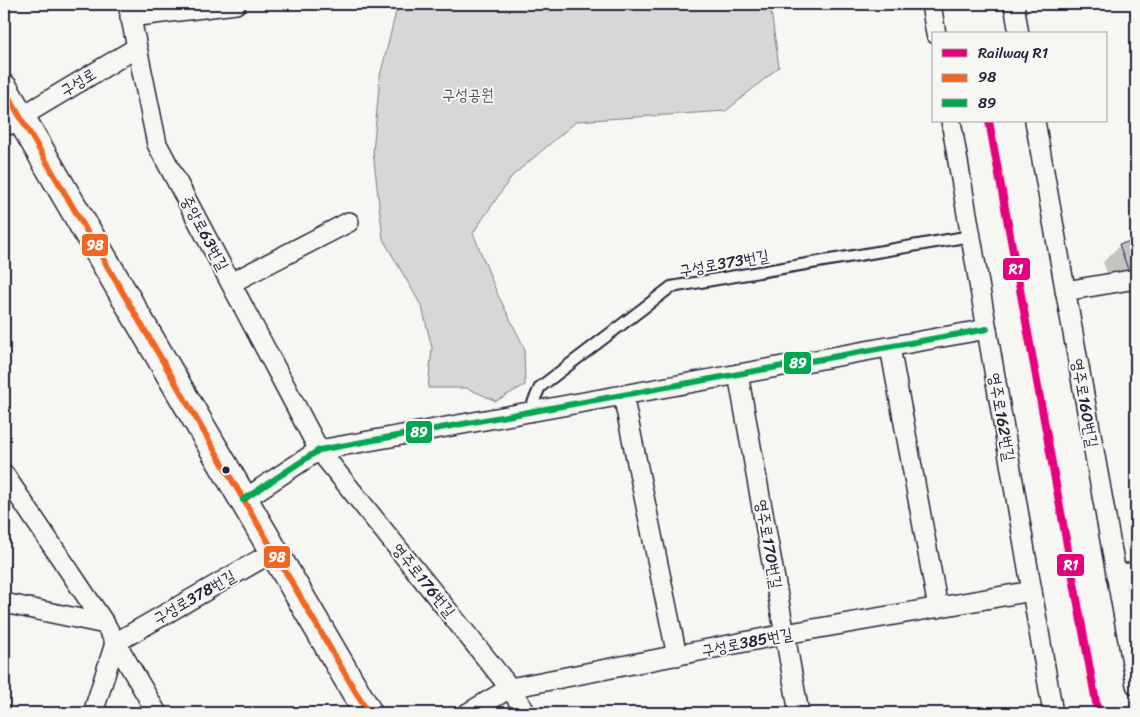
<svg xmlns="http://www.w3.org/2000/svg" width="1140" height="717" viewBox="0 0 1140 717" font-family="Sriracha,'Poor Story',sans-serif">
	<rect width="100%" height="100%" fill="#f6f6f2"/>
	<filter id="ink" filterUnits="userSpaceOnUse"><feTurbulence type="fractalNoise" baseFrequency=".02" numOctaves="2"/><feDisplacementMap in="SourceGraphic" scale="10" xChannelSelector="R" yChannelSelector="G"/><feConvolveMatrix kernelMatrix="1 2 1 2 8 2 1 2 1" color-interpolation-filters="sRGB"/></filter>
	<g filter="url(#ink)">
		<path fill="#d7d7d7" stroke="#7c7c89" d="M398,4H770L779,67L726,111L577,121L512,176L473,233L497,293L524,347L525,385L496,401L467,388H428L432,348L422,307L383,239L373,152L380,76Z"/>
		<g fill="#0003">
			<path d="M1136,242V285L1112,288L1103,262L1120,245Z"/>
			<path d="M1136,515V538L1133,518Z"/>
		</g>
		<path fill="#c2c2c4" stroke="#22223b" d="M1136,241V271L1129,272L1119,244Z"/>
		<g fill="none" stroke-linecap="round" stroke-linejoin="round">
			<g stroke="#22223b" stroke-width="14">
				<path id="lane" d="M529,412L540,387L671,287L971,236"/>
			</g>
			<g stroke="#22223b" stroke-width="22">
				<g id="street">
					<path d="M128,4L157,144L319,450L510,688L526,713"/>
					<path d="M931,4L936,34"/>
					<path d="M1014,4L1019,34"/>
					<path d="M130,17L236,4"/>
					<path d="M951,121L1053,713"/>
					<path d="M1035,121L1136,685"/>
					<path d="M4,127L136,48"/>
					<path d="M231,283L349,222"/>
					<path d="M1065,291L1136,279"/>
					<path d="M890,347L938,608"/>
					<path d="M738,374L799,713"/>
					<path d="M623,395L677,656"/>
					<path d="M4,474L105,624L157,713"/>
					<path d="M243,500L319,450L987,329"/>
					<path d="M1116,575L1136,572"/>
					<path d="M4,603L105,624"/>
					<path d="M93,713L115,643L273,552"/>
					<path d="M468,713L510,688L785,634L1032,591"/>
				</g>
			</g>
			<g stroke="#22223b" stroke-width="31">
				<path id="secondary" d="M4,89L368,713"/>
			</g>
			<use href="#lane" stroke="#f6f6f2" stroke-width="10"/>
			<use href="#street" stroke="#f6f6f2" stroke-width="19"/>
			<use href="#secondary" stroke="#f6f6f2" stroke-width="28"/>
			<g stroke="#f6f6f2" stroke-width="10">
				<path id="bus-1" d="M4,89L368,713"/>
			</g>
			<g stroke="#f6f6f2" stroke-width="10">
				<path id="bus-2" d="M243,500L319,450L987,329"/>
			</g>
			<use href="#bus-1" stroke="#f26522" stroke-width="6"/>
			<use href="#bus-2" stroke="#00a651" stroke-width="6"/>
			<g stroke="#f6f6f2" stroke-width="11">
				<path id="rail-1" d="M989,121L1098,713"/>
			</g>
			<use href="#rail-1" stroke="#e5007d" stroke-width="8"/>
		</g>
	</g>
	<circle fill="#22223b" stroke="#f6f6f2" stroke-width="2" cx="226" cy="470" r="4.5"/>
	<g text-anchor="middle" dominant-baseline="central" stroke-width="4" stroke-linejoin="round" paint-order="stroke">
		<g font-size="16" fill="#22223b" stroke="#f6f6f2">
			<text transform="translate(78 82) rotate(-31)">구성로</text>
			<text transform="translate(205 233) rotate(62)">중앙로63번길</text>
			<text transform="translate(724 263) rotate(-10)">구성로373번길</text>
			<text transform="translate(1085 403) rotate(80)">영주로160번길</text>
			<text transform="translate(1002 417) rotate(80)">영주로162번길</text>
			<text transform="translate(769 544) rotate(80)">영주로170번길</text>
			<text transform="translate(424 580) rotate(51)">영주로176번길</text>
			<text transform="translate(194 597) rotate(-30)">구성로378번길</text>
			<text transform="translate(747 642) rotate(-11)">구성로385번길</text>
		</g>
		<g font-size="16" fill="#4f4f62" stroke="#f6f6f2">
			<text x="468" y="94">구성공원</text>
		</g>
	</g>
	<g stroke="#f6f6f2" stroke-width="2">
		<rect x="81" y="233" width="28" height="24" rx="5" fill="#f26522"/>
		<rect x="1002" y="257" width="29" height="24" rx="5" fill="#e5007d"/>
		<rect x="783" y="351" width="29" height="24" rx="5" fill="#00a651"/>
		<rect x="405" y="420" width="28" height="24" rx="5" fill="#00a651"/>
		<rect x="263" y="545" width="28" height="24" rx="5" fill="#f26522"/>
		<rect x="1056" y="553" width="29" height="24" rx="5" fill="#e5007d"/>
	</g>
	<g font-size="14" text-anchor="middle" font-weight="bold" fill="#fff">
		<text x="95" y="250">98</text>
		<text x="1016" y="274">R1</text>
		<text x="798" y="368">89</text>
		<text x="419" y="437">89</text>
		<text x="277" y="562">98</text>
		<text x="1071" y="570">R1</text>
	</g>
	<rect width="1140" height="717" fill="none" stroke="#f6f6f2" stroke-width="20"/>
	<rect x="10" y="10" width="1120" height="697" fill="none" stroke="#22223b" stroke-width="2" filter="url(#ink)"/>
	<rect x="932" y="32" width="175" height="90" fill="#f6f6f2" stroke="#a1a1a9"/>
	<rect x="942" y="49" width="25" height="8" fill="#e5007d" stroke="#a1a1a9"/>
	<text x="978" y="58" font-size="15" fill="#22223b">Railway R1</text>
	<rect x="942" y="74" width="25" height="8" fill="#f26522" stroke="#a1a1a9"/>
	<text x="978" y="82" font-size="15" fill="#22223b">98</text>
	<rect x="942" y="99" width="25" height="8" fill="#00a651" stroke="#a1a1a9"/>
	<text x="978" y="108" font-size="15" fill="#22223b">89</text>
</svg>
